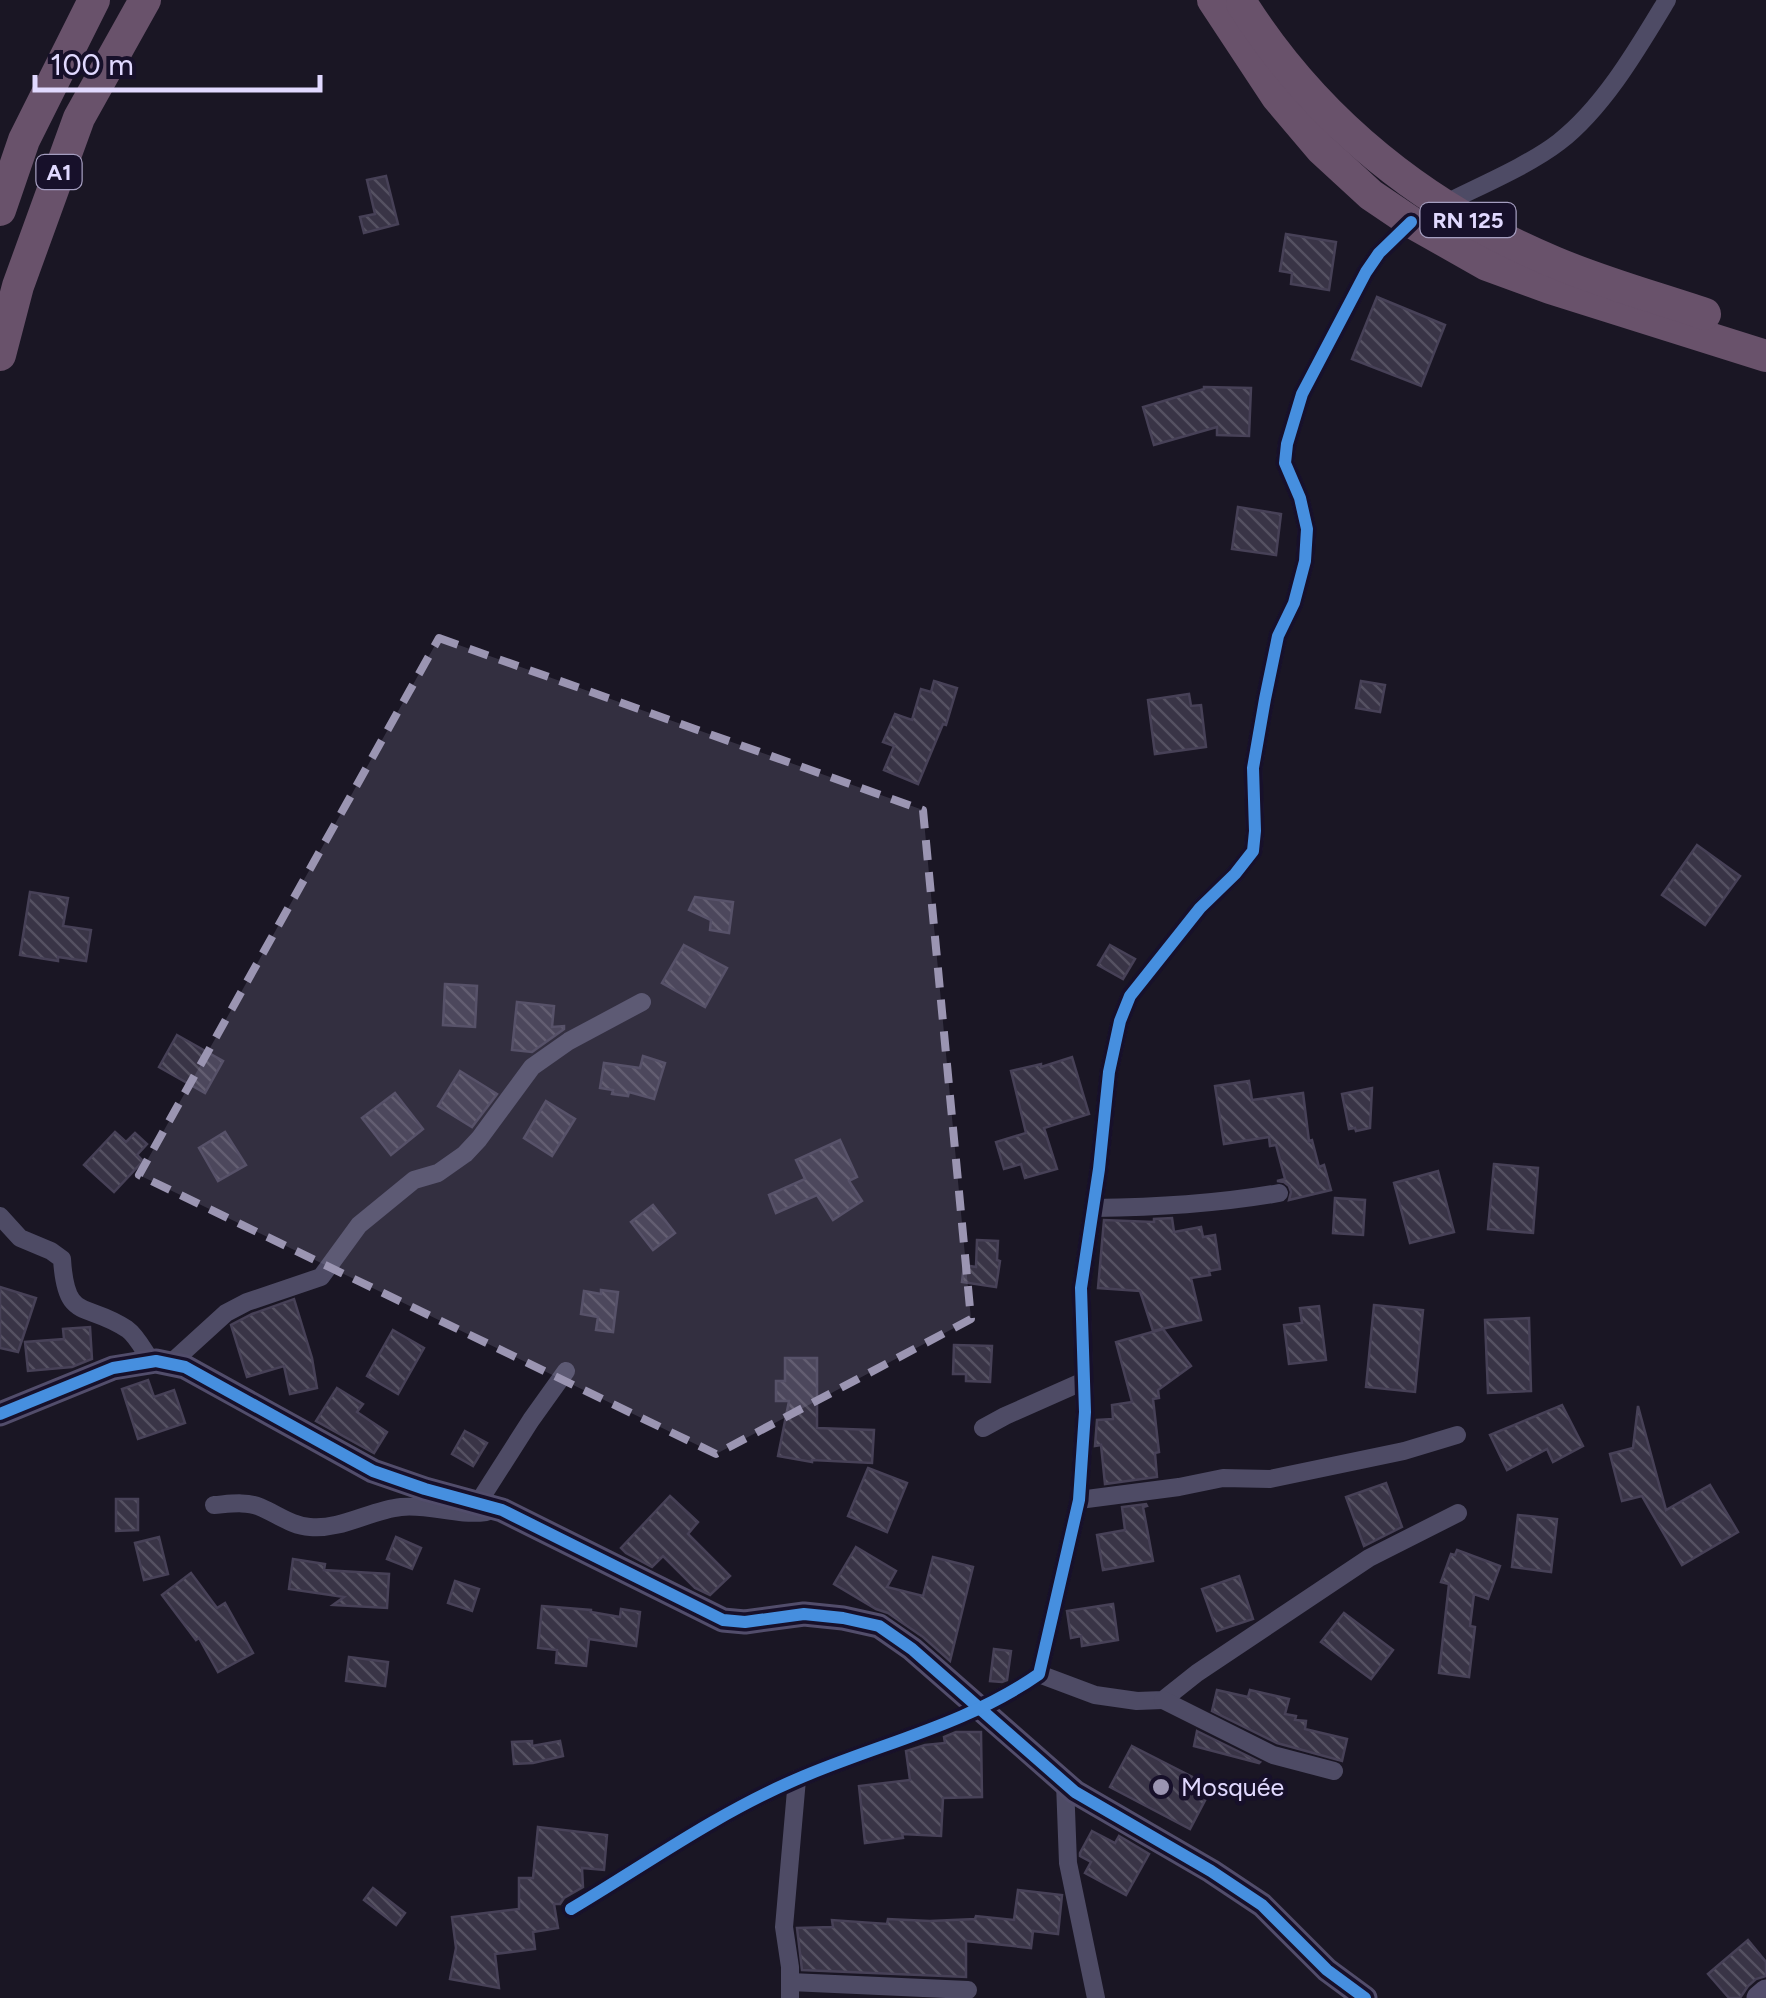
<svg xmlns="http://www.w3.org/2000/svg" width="1766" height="1998" viewBox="0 0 1766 1998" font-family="Figtree,sans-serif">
	<defs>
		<pattern id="building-back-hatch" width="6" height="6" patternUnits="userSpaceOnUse" patternTransform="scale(2.5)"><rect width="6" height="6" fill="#393446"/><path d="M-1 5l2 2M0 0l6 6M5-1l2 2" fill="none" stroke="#555162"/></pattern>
	</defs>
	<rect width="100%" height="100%" fill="#1a1624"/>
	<g fill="url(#building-back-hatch)" stroke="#474157" stroke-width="2.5">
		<path d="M386,176L398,224L364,233L360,217L375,214L367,180Z"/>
		<path d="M1286,234L1336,242L1329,290L1291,284L1292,273L1280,271Z"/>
		<path d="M1377,297L1445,325L1421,386L1352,359Z"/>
		<path d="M1204,387L1251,388L1249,436L1217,435V427L1154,445L1143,407L1204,389Z"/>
		<path d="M1238,507L1281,514L1276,555L1232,549Z"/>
		<path d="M934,681L957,688L946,725L943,724L918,784L884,770L894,746L883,742L895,714L912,720L921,689L931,692Z"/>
		<path d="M1361,681L1385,685L1380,712L1356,708Z"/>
		<path d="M1189,694L1191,706L1201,705L1206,747L1155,754L1148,700Z"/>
		<path d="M1697,845L1740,876L1705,925L1662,895Z"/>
		<path d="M30,892L68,898L63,926L91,930L86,961L58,957V961L20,955Z"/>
		<path d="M695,897L733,902L729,933L710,930L711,920L689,910Z"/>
		<path d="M684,945L727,968L705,1007L662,983Z"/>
		<path d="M1110,945L1135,959L1123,979L1098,965Z"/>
		<path d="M445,984L477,986L475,1027L443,1025Z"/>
		<path d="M517,1002L554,1006L552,1027L564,1026V1029L532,1052L512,1050Z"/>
		<path d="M177,1035L223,1061L205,1093L159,1067Z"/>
		<path d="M643,1056L665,1063L654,1099L629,1092L628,1096L612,1094L613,1090L600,1088L604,1063L640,1068Z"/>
		<path d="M1072,1057L1089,1114L1044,1128L1057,1169L1025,1178L1021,1164L1004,1169L996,1142L1026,1133L1011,1071L1041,1064V1067Z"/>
		<path d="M460,1071L497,1094L472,1127L438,1106Z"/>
		<path d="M1249,1081L1252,1100L1303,1093L1309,1141L1312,1140L1319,1167L1324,1165L1331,1190L1289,1200L1291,1192L1289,1186L1284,1182L1277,1181L1285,1179L1276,1145L1270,1146L1269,1137L1224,1144L1215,1086Z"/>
		<path d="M1372,1088L1370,1128L1356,1131L1355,1128L1349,1129L1342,1094Z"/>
		<path d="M395,1093L423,1129L391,1155L362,1118Z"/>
		<path d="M546,1101L575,1119L552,1156L524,1138Z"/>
		<path d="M115,1132L126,1142L135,1133L147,1144L137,1155L143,1161L114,1192L84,1165Z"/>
		<path d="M225,1132L246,1165L218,1181L199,1148Z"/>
		<path d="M840,1140L857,1177L849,1181L862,1201L833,1220L817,1195L776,1213L769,1195L805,1179L796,1160Z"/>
		<path d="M1494,1164L1538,1168L1533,1233L1488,1229Z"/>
		<path d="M1438,1171L1454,1232L1410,1243L1394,1183Z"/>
		<path d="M1335,1198L1365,1200L1363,1235L1333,1233Z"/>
		<path d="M653,1205L675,1233L653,1250L631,1222Z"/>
		<path d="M1172,1218L1174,1232L1201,1227L1203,1237L1215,1235L1220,1269L1209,1271L1210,1275L1191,1278L1201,1320L1153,1331L1140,1291L1098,1288L1104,1220L1154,1222V1219Z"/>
		<path d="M977,1240L998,1241L997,1260L1000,1261L996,1287L962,1282L964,1265L976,1267Z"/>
		<path d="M0,1287L36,1298L18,1352L0,1348Z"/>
		<path d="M601,1290L618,1292L613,1332L596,1330L598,1317L581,1314L584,1291L601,1294Z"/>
		<path d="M294,1299L312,1358L317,1388L290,1394L284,1366L247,1377L231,1325L252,1314Z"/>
		<path d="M1374,1305L1423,1310L1415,1392L1366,1387Z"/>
		<path d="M1319,1306L1326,1360L1289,1364L1284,1325L1302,1323L1300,1308Z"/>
		<path d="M1529,1318L1531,1391L1488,1393L1485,1320Z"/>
		<path d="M90,1327L92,1359L72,1367L28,1371L25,1342L64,1339L63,1329Z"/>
		<path d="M1163,1329L1191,1366L1158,1390L1159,1398L1153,1399L1159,1452L1155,1453L1157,1477L1105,1484L1101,1445L1095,1446L1097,1420L1113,1419L1112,1405L1132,1402L1116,1342Z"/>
		<path d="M393,1330L424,1348L398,1394L367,1376Z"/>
		<path d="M954,1345L992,1346L990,1382L966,1381V1374H953Z"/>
		<path d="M785,1358H817V1428L874,1430L872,1463L812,1460V1462L778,1456L789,1401H776V1381H785Z"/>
		<path d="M148,1380L154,1397L174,1390L185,1423L138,1439L122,1389Z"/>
		<path d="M337,1388L363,1404L357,1412L387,1432L374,1453L316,1421Z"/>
		<path d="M1562,1405L1583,1446L1553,1462L1547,1449L1507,1470L1490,1435Z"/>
		<path d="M1638,1406L1666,1510L1710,1485L1738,1532L1682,1565L1642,1496L1622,1501L1610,1454L1633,1448Z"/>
		<path d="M465,1431L487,1443L473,1466L452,1454Z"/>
		<path d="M868,1468L907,1483L887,1532L848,1516Z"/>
		<path d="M1386,1483L1402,1527L1364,1546L1346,1497Z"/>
		<path d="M670,1496L698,1522L688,1534L730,1576L710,1595L695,1588L663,1556L652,1567L626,1553L621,1548Z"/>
		<path d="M116,1499H138V1530L116,1531Z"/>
		<path d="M1146,1504L1147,1506L1143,1507L1153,1561L1103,1570L1097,1535L1125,1530L1122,1507Z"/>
		<path d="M1518,1515L1557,1519L1551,1572L1512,1567Z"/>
		<path d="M159,1537L168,1574L144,1580L135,1543Z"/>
		<path d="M396,1537L421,1548L412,1569L387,1559Z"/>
		<path d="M856,1547L896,1571L887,1587L923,1596L933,1557L973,1567L950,1661L923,1637L888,1613L876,1609L834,1584Z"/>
		<path d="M1457,1550L1500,1566L1488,1599L1474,1594L1470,1626L1475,1627L1469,1677L1439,1673L1449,1584L1441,1582L1451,1554L1455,1555Z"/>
		<path d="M293,1559L325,1564L324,1570L389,1574L387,1608L333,1605L344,1597L289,1589Z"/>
		<path d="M191,1573L217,1608L225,1603L253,1653L218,1672L199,1638L196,1640L162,1595Z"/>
		<path d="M1239,1576L1253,1619L1217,1631L1202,1589Z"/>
		<path d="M455,1581L479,1589L472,1611L448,1603Z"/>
		<path d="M1113,1604L1118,1640L1082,1646L1081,1636L1071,1638L1067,1611Z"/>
		<path d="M542,1606L591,1610V1612L620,1617L621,1609L640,1612L636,1646L589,1639L586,1666L556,1663L557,1650L538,1648Z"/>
		<path d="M1344,1613L1393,1650L1371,1679L1321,1642Z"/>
		<path d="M994,1649L1011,1651L1007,1680L1002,1682L990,1681Z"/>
		<path d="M349,1657L388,1662L385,1686L346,1681Z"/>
		<path d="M1217,1690L1248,1697L1250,1690L1289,1699L1285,1714L1296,1716L1295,1720L1306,1721L1305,1729L1347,1739L1342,1761L1277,1743L1212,1711Z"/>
		<path d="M1197,1731L1260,1762L1259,1763L1194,1746Z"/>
		<path d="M956,1732H981L982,1797L943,1798L941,1836L902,1834L903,1838L865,1843L859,1786L910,1780L906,1751L925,1745L945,1743L944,1737Z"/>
		<path d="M532,1741V1746L560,1741L563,1756L533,1763L514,1764L512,1742Z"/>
		<path d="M1132,1746L1212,1787L1190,1829L1110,1787Z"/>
		<path d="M538,1827L607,1835L604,1870L582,1868L583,1887L564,1898L560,1904H554L558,1928L533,1932L535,1949L495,1954L499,1988L450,1979L456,1948L452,1917L519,1909V1878H533Z"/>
		<path d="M1092,1831L1115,1843L1119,1836L1149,1854L1126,1895L1085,1873L1091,1862L1080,1856V1853Z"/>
		<path d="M373,1888L405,1913L396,1925L364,1900Z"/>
		<path d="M1018,1890L1062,1895L1058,1934L1033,1931L1031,1948L966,1941V1977L802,1970L797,1928L833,1927L832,1920L887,1924L888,1919L930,1921L975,1919L976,1916L1014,1920Z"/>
		<path d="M1748,1940L1766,1962V1976L1756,1979L1748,1986L1740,1998H1729L1708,1974Z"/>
	</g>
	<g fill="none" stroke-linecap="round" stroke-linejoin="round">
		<g stroke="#4e4b65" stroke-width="18">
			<path d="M1442,205C1477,187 1528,166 1559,142C1604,107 1638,48 1667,0"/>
			<path d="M1093,1208C1157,1207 1216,1204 1279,1193"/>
			<path d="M0,1216L20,1238L51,1251L62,1259C66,1323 85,1301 127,1329C137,1336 144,1351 151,1361"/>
			<path d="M170,1364L226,1313L247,1302L321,1277L359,1225L414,1180L438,1173L465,1154L479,1139L532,1067L569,1041L642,1002"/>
			<path d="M983,1428L1005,1416L1084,1381"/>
			<path d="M1079,1500L1179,1487L1223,1478L1270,1479L1404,1451L1457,1435"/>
			<path d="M478,1503L531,1420L566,1371"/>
			<path d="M214,1505C229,1504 246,1501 260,1507C277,1514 292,1526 310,1527C341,1530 371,1510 401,1507C430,1504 457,1516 486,1512"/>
			<path d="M1039,1674L1095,1695L1137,1701L1163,1700L1197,1673L1369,1558L1458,1513"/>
			<path d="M1163,1700L1273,1755L1334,1771"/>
			<path d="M1065,1783L1068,1863L1096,1998"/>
			<path d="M571,1909C645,1865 716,1814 795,1780C877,1744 965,1726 1039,1674L1079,1500L1085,1412L1081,1288L1099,1169L1109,1072L1120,1021L1130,996L1200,908L1235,874L1253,851L1255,831L1253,768L1265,699L1278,636L1294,603L1305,561L1307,529L1300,498L1285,463L1287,444L1302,394L1366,272L1379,253L1411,222"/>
			<path d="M790,1982L968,1990"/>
			<path d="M790,1998V1967L784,1927L797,1779"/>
		</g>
		<g stroke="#524d6b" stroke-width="25">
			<path d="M0,1414L113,1368L156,1361L185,1367L373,1471L425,1489L502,1510L723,1620L745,1622L804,1614L843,1618L879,1626L912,1649L1075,1792L1211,1871L1262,1905L1327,1970L1365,1998"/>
			<path d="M1759,1998L1766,1992"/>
		</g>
		<g stroke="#69526b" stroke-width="32">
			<path d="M1213,0L1277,97L1321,149L1371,195L1411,222L1487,265L1550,288L1766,356"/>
			<path d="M1242,4C1317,122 1426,209 1554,262C1603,283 1655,297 1705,314"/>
			<path d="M0,210L24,140L94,0"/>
			<path d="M0,355L18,286L79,118L145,0"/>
		</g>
		<g stroke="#17102a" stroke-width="19">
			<g id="cycleway">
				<path d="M0,1414L113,1368L156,1361L185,1367L373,1471L425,1489L502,1510L723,1620L745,1622L804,1614L843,1618L879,1626L912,1649L1075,1792L1211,1871L1262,1905L1327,1970L1365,1998"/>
				<path d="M571,1909C645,1865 716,1814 795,1780C877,1744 965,1726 1039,1674L1079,1500L1085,1412L1081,1288L1099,1169L1109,1072L1120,1021L1130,996L1200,908L1235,874L1253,851L1255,831L1253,768L1265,699L1278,636L1294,603L1305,561L1307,529L1300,498L1285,463L1287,444L1302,394L1366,272L1379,253L1411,222"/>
			</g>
		</g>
		<use href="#cycleway" stroke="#468fdf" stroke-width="12"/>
	</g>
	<path fill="#9b95b2" fill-opacity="0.2" stroke="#9b95b2" stroke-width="8" stroke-dasharray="20 12" stroke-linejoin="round" d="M439,638L923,810L971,1319L716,1454L139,1175Z"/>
	<circle fill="#9b95b2" stroke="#17102a" stroke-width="4" cx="1161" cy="1787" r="10"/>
	<g text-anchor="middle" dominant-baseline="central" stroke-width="9" stroke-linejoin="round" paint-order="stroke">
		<g fill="#17102a" stroke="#a49dbf" stroke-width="2.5">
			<rect x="36.5" y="155" width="45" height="34" rx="8"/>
			<rect x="1420.5" y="203" width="95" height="34" rx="8"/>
		</g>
		<g font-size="22" font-weight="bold" fill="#e1d9ff">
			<text x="59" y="172">A1</text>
			<text x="1468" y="220">RN 125</text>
		</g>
		<g font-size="25" fill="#e1d9ff" stroke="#17102a" text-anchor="start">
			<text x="1181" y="1787">Mosquée</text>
		</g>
	</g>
	<path d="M35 75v15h285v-15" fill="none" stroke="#e1d9ff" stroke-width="5"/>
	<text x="50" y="75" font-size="30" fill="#e1d9ff" stroke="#17102a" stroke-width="8" paint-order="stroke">100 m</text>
</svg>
